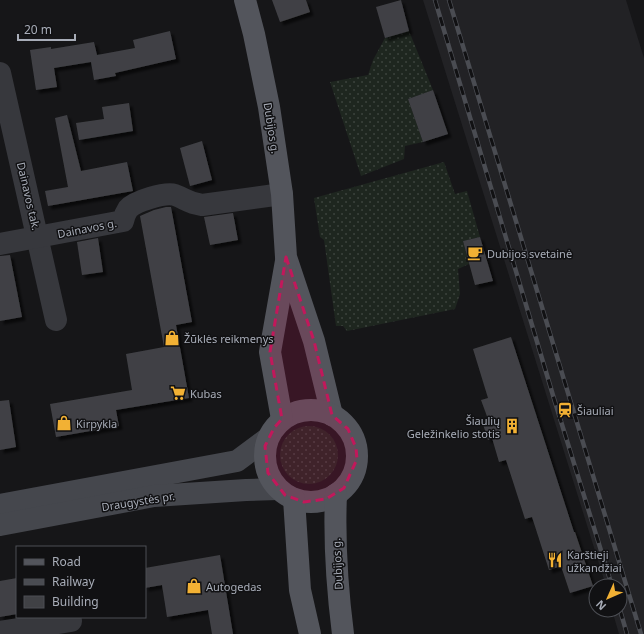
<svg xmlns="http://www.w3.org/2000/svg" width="644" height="634" viewBox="0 0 644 634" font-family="'Noto Sans',sans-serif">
	<defs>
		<pattern id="grass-dots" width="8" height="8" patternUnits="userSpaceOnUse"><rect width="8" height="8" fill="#1e261f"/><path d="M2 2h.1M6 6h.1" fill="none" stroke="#3c433d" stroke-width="1.8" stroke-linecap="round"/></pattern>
		<filter id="shadow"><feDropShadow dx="3.5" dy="3.5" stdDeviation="1" flood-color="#0009"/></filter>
	</defs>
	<rect width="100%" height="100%" fill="#161618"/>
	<path fill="#222225" d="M423,0H626L644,58V634H619L612,610H620V586H606Z"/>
	<g fill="url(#grass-dots)">
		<path d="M409,31L433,90L408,99L423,142L405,146L404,159L361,176L330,82L368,75L373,60L385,38Z"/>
		<path d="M444,162L455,194L467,191L480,237L463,241L469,264L458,269L460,294L455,309L347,331L343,326H336L324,240L320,237L314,198Z"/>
		<circle cx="309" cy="455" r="29"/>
	</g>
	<g fill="#404145" filter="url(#shadow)">
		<path d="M272,0H306L310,12L280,22Z"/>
		<path d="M401,0L409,31L385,38L376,7Z"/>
		<path d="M170,31L176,59L115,73L116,76L94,80L91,62L54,68L57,87L36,90L30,50L51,47V49L94,42L97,55L135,48L133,40Z"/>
		<path d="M433,90L448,134L423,142L408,99Z"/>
		<path d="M129,103L133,131L79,140L76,123L104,119L102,107Z"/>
		<path d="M67,115L81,171L127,162L133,191L48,206L45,191L68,187L55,118Z"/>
		<path d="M202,141L212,180L190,186L180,148Z"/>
		<path d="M166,207H171L192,322L176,325L189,398L116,410L119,426L56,437L50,404L132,390L126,354L164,347L140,216L154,210Z"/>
		<path d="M233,213L238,240L210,245L204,217Z"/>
		<path d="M480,237L493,281L475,285L463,241Z"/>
		<path d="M98,238L103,272L82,275L77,242Z"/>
		<path d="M10,255L22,317L0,321V256Z"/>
		<path d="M511,337L574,532H575L593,586L570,593L561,566L549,570L532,517L525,519L506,460L499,462L492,438L488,440L482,421L488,419L481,400L488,398L473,349Z"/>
		<path d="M9,400L16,447L0,450V401Z"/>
		<path d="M220,555L233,634H212L208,610L167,617L162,585L145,588V568Z"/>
		<path d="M17,578V614L0,617V581Z"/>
	</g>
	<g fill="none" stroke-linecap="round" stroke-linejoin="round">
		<g stroke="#37383d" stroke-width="22">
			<path d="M0,73L56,320"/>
			<path d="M0,244L123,221C124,217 126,212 128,209C135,201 165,192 175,195C186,199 188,203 202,205L282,194"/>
			<path d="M0,632L71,621"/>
		</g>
		<g stroke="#45474d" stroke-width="22">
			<path d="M0,505L237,461L268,438"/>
			<path d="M0,525L154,496L246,490L278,489"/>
		</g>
		<g stroke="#53555c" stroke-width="22">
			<path d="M245,0L254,34L269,107L282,194L286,257L314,341L332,415"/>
			<circle cx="311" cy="456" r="46"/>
			<path d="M282,419L270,352L286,261"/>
			<path d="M336,494C334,542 337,587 343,634"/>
			<path d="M294,499L300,590L310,634"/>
		</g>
		<g stroke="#4a4c52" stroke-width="4.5">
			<g id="rail">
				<path d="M435,0L555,402L612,586"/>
				<path d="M449,0L641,634"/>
				<path d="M620,610L627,634"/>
			</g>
		</g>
		<use href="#rail" stroke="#111113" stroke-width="3" stroke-dasharray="9" stroke-linecap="butt"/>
	</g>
	<path fill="#c2185b" fill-opacity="0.2" stroke="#c2185b" stroke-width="3" stroke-dasharray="8 5" stroke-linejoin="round" d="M286,257L314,341L332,415L348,429L356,448L357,459L344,488L326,499L304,502L285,495L268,473L265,446L274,428L282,419L270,352Z"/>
	<defs>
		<g id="cafe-bare" transform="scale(1.2)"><path d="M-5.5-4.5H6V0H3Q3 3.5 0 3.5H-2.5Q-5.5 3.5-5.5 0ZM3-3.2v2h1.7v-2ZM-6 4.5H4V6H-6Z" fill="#f2b134" stroke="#111113" stroke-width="2.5" paint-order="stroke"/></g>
		<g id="shop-bare" transform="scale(1.2)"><path d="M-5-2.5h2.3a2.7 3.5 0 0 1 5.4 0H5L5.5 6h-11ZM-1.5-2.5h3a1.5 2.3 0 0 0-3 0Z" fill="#f2b134" stroke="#111113" stroke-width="2.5" paint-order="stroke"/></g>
		<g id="supermarket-bare" transform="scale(1.2)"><path d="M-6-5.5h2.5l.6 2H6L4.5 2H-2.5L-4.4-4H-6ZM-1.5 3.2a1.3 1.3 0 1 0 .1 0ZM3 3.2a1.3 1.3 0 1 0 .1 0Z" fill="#f2b134" stroke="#111113" stroke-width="2.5" paint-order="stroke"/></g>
		<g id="station-bare" transform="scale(1.2)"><path d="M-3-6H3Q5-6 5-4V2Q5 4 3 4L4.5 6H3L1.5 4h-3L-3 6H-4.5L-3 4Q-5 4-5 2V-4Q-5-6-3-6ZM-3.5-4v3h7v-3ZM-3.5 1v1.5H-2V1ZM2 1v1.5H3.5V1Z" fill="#f2b134" stroke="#111113" stroke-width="2.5" paint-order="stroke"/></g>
		<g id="building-bare" transform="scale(1.2)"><path d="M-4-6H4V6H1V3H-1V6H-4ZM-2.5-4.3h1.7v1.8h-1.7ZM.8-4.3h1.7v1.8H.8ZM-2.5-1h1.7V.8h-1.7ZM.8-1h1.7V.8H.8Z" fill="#f2b134" stroke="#111113" stroke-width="2.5" paint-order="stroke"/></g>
		<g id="restaurant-bare" transform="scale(1.2)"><path d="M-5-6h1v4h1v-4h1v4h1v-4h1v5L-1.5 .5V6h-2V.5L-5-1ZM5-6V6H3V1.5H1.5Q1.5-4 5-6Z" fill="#f2b134" stroke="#111113" stroke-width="2.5" paint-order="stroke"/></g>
	</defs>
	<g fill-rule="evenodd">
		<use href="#cafe-bare" x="475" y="253"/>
		<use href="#shop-bare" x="172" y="338"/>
		<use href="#supermarket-bare" x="178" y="393"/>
		<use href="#station-bare" x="565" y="410"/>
		<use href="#shop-bare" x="64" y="423"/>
		<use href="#building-bare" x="512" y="426"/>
		<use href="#restaurant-bare" x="555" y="560"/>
		<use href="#shop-bare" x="194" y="586"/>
	</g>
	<g text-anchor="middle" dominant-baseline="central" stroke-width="3" stroke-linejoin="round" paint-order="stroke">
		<g font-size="11" fill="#a8adb8" stroke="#111113">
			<text transform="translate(272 128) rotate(81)">Dubijos g.</text>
			<text transform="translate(29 196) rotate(77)">Dainavos tak.</text>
			<text transform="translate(87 228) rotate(-11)">Dainavos g.</text>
			<text transform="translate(138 501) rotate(-9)">Draugystės pr.</text>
			<text transform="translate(337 564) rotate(-93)">Dubijos g.</text>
		</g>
		<g font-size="11" fill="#a8adb8" stroke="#111113" text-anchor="start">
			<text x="487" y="253">Dubijos svetainė</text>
			<text x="184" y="338">Žūklės reikmenys</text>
			<text x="190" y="393">Kubas</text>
			<text x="577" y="410">Šiauliai</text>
			<text x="500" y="420" text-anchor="end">Šiaulių<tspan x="500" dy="13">Geležinkelio stotis</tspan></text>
			<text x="76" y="423">Kirpykla</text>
			<text x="567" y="554">Karštieji<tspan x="567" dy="13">užkandžiai</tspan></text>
			<text x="206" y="586">Autogedas</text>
		</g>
	</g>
	<rect x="16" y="546" width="130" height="72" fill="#111113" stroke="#4d4f55"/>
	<rect x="24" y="559" width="20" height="6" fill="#53555c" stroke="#4d4f55"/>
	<text x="52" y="566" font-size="12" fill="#a8adb8">Road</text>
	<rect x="24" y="579" width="20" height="6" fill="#4a4c52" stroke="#4d4f55"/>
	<text x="52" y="586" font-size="12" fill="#a8adb8">Railway</text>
	<rect x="24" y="596" width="20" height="12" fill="#404145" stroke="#4d4f55"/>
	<text x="52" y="606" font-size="12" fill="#a8adb8">Building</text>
	<g transform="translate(608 598) rotate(225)"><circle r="19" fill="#111113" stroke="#4d4f55"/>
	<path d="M0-3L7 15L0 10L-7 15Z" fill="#f2b134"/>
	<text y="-6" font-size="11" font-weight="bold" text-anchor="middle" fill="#a8adb8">N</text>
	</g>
	<path d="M18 34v6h57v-6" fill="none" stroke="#a8adb8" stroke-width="2"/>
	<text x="24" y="34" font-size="12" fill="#a8adb8" stroke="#111113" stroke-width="3" paint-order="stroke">20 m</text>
</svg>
